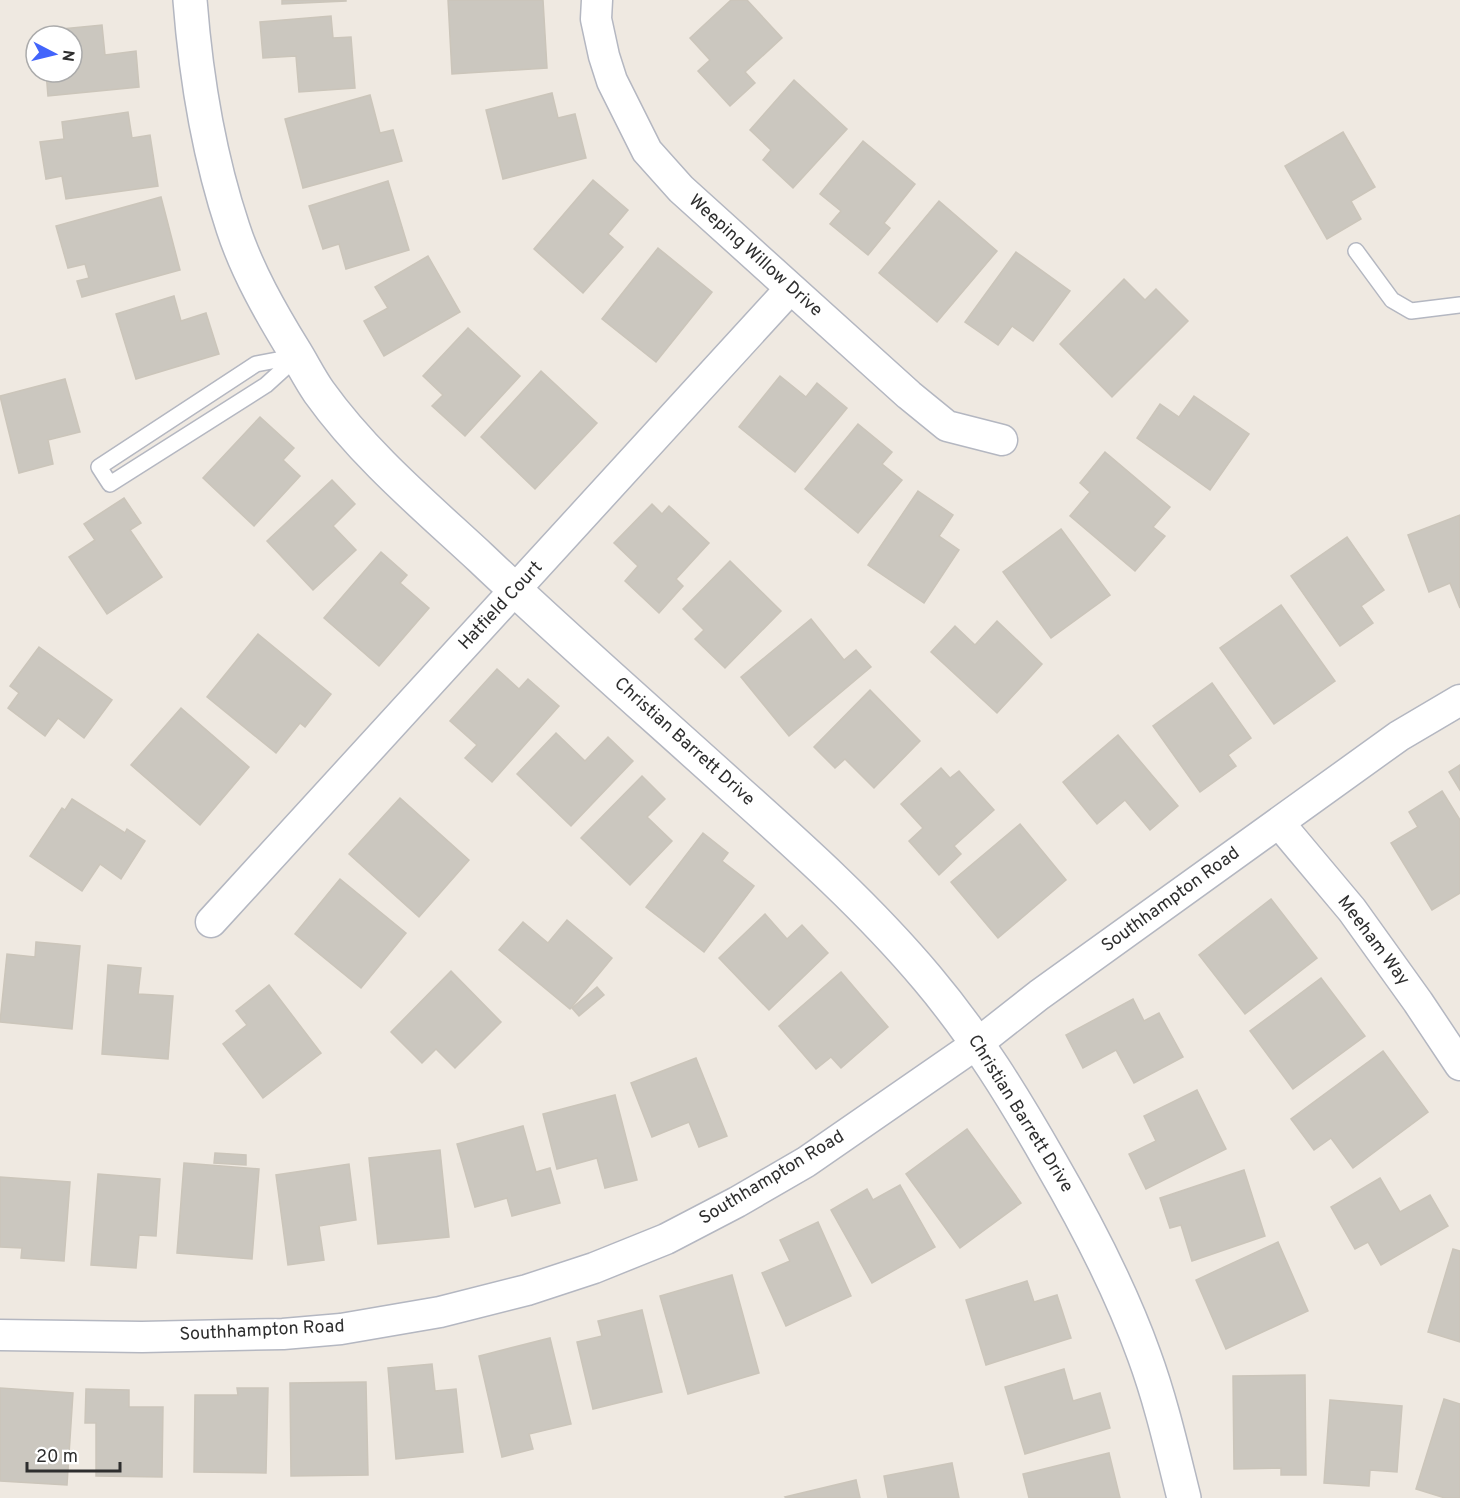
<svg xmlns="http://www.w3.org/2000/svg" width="1460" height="1498" viewBox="0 0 1460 1498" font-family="Overpass,sans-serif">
	<rect width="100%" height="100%" fill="#efe9e1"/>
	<g fill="#cbc7bf" stroke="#cbc5ba" stroke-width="1.5">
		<path d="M282,0H346V1L282,4Z"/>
		<path d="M448,0H543L547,68L452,74Z"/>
		<path d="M731,0H747L782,38L745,72L755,83L730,106L698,71L710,60L690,38Z"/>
		<path d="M331,16L333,38L351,37L355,88L299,92L296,56L263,58L260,22Z"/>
		<path d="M102,25L105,55L136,51L139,87L48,96L46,72H72V36H42L41,31Z"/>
		<path d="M794,80L847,129L793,188L763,160L771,150L750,130Z"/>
		<path d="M552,93L558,118L575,114L586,158L503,179L486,110Z"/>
		<path d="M370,95L380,133L393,130L402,161L303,188L285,119Z"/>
		<path d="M128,112L132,138L150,135L158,186L66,199L62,176L46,179L40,142L64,139L62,122Z"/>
		<path d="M1343,132L1375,187L1351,201L1361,219L1327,239L1285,166Z"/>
		<path d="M863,141L915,184L884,223L890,228L868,255L830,224L841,211L820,194Z"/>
		<path d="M593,180L628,210L608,234L623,247L583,293L534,249Z"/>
		<path d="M388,181L409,250L346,269L339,244L323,249L309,206Z"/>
		<path d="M161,197L180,270L82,297L77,281L89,278L85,264L68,268L56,226Z"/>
		<path d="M939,201L997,251L937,322L879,273Z"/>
		<path d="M658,248L712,292L656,362L602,319Z"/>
		<path d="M1016,252L1070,291L1033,341L1012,326L998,345L965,322Z"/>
		<path d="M428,256L460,312L384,356L364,321L388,308L375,287Z"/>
		<path d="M1124,279L1145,300L1156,289L1188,321L1112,397L1060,344Z"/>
		<path d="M174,296L181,321L206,313L219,354L136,379L116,314Z"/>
		<path d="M468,328L520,376L465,436L432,406L443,395L423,376Z"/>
		<path d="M541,371L597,423L535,489L481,437Z"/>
		<path d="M780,376L806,397L817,383L847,408L795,472L739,427Z"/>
		<path d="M65,379L80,432L48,440L53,464L19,473L0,396Z"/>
		<path d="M1194,396L1249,434L1210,490L1137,438L1160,404L1179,417Z"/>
		<path d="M260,417L294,448L283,460L300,476L254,526L203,478Z"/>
		<path d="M858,424L892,452L882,464L902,480L858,533L805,489Z"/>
		<path d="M1105,452L1170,507L1153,527L1165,536L1135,571L1070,516L1090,492L1080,483Z"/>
		<path d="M332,480L355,504L333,526L356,550L313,590L267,541Z"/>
		<path d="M918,491L953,515L939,536L959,550L924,603L868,565Z"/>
		<path d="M124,498L141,523L130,530L162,577L107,614L69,557L95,540L84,524Z"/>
		<path d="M652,504L662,514L669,506L709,543L676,579L683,586L659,613L625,581L638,566L614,543Z"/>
		<path d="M1460,515V608L1450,583L1429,592L1408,535Z"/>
		<path d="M1061,529L1110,595L1051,638L1003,572Z"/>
		<path d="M1347,537L1384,590L1361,606L1373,623L1340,646L1291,576Z"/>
		<path d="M381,552L407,575L400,583L429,608L379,666L324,618Z"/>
		<path d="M730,561L781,611L725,668L695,639L704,630L683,609Z"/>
		<path d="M1281,605L1335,681L1274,724L1220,648Z"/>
		<path d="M811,619L844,660L856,650L871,667L789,736L741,677Z"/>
		<path d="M997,621L1042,664L997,713L931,652L955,626L975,645Z"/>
		<path d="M258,634L331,694L305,727L300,723L276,753L207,697Z"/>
		<path d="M39,647L112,700L84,738L58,718L45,736L8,708L19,693L10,686Z"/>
		<path d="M497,669L519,689L528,679L559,706L492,782L465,758L477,745L450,721Z"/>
		<path d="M1212,683L1251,738L1228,755L1236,766L1200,792L1153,726Z"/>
		<path d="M870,690L920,741L874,788L845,759L835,768L814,747Z"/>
		<path d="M181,708L249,767L200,825L131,765Z"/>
		<path d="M556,733L585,761L608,737L633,761L571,826L517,774Z"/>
		<path d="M1118,735L1178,806L1150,830L1125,800L1097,824L1063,782Z"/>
		<path d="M1460,765V790L1449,772Z"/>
		<path d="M941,768L950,778L959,771L994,810L954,846L961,854L939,875L909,841L923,828L901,804Z"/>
		<path d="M642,776L665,799L647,817L672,841L630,885L581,838Z"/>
		<path d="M1442,791L1460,820V893L1432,910L1391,843L1418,827L1409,812Z"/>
		<path d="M400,798L469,860L419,917L349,854Z"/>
		<path d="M72,799L125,833L127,829L145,841L121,879L100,864L82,891L30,856L62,808L65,810Z"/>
		<path d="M1020,824L1066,880L998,938L951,882Z"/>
		<path d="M703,833L728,853L722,861L754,886L704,952L646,907Z"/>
		<path d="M340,879L406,933L361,988L295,934Z"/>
		<path d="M1271,899L1317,958L1245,1014L1199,955Z"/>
		<path d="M765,914L787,939L802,925L828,953L769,1010L719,958Z"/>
		<path d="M567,920L612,958L570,1009L499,950L523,922L548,943Z"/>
		<path d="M36,942L80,946L72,1029L0,1022L7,954L35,957Z"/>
		<path d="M108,965L141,968L138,994L173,996L168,1059L102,1054Z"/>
		<path d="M451,971L501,1022L455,1068L436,1049L422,1063L391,1032Z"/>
		<path d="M841,972L888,1027L841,1068L831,1057L816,1069L779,1026Z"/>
		<path d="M1321,978L1365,1036L1293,1089L1250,1031Z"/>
		<path d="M269,985L321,1053L263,1098L223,1044L247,1025L236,1011Z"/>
		<path d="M597,987L604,995L579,1016L572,1008Z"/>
		<path d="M1133,999L1144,1021L1159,1013L1183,1057L1134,1083L1116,1050L1083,1068L1066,1035Z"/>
		<path d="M1383,1051L1428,1112L1353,1168L1331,1138L1314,1150L1291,1119Z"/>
		<path d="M696,1058L727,1136L699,1147L689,1122L652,1137L631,1083Z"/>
		<path d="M1197,1090L1226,1149L1146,1189L1129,1154L1156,1141L1144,1116Z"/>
		<path d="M615,1095L637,1180L605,1188L597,1158L557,1169L543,1114Z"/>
		<path d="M523,1126L536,1172L550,1168L560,1203L512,1216L507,1198L475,1207L457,1144Z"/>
		<path d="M967,1129L1021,1203L960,1248L906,1174Z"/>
		<path d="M440,1150L449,1237L378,1244L369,1158Z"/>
		<path d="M215,1153L246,1155V1165L214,1163Z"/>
		<path d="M184,1163L259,1169L252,1259L177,1253Z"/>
		<path d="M349,1164L356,1220L319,1226L324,1260L288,1265L276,1175Z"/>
		<path d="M1244,1170L1265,1236L1192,1261L1181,1225L1170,1228L1160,1198Z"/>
		<path d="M98,1174L160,1179L156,1236L139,1235L136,1268L91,1265Z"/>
		<path d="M0,1177L70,1182L64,1261L21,1258L22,1248L0,1247Z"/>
		<path d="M1380,1178L1400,1212L1430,1195L1448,1226L1381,1265L1368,1242L1355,1249L1331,1207Z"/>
		<path d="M900,1185L935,1247L872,1283L831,1210L867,1189L873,1200Z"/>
		<path d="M818,1222L851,1296L786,1326L762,1273L790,1261L780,1240Z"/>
		<path d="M1278,1242L1308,1311L1226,1349L1196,1280Z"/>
		<path d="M1453,1249L1460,1251V1342L1428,1332Z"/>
		<path d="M732,1275L759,1373L688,1394L660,1296Z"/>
		<path d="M1027,1281L1034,1302L1057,1295L1071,1338L986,1365L966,1300Z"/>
		<path d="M642,1310L662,1392L593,1409L577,1342L602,1336L598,1321Z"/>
		<path d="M550,1338L571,1424L529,1434L533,1449L502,1457L479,1356Z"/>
		<path d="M432,1364L435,1391L456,1389L463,1452L396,1459L388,1368Z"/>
		<path d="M1064,1369L1073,1401L1100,1393L1110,1428L1025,1454L1005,1387Z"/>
		<path d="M1305,1375L1306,1475H1281V1468L1234,1469L1233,1376Z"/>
		<path d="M366,1382L368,1475L291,1476L290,1383Z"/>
		<path d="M0,1388L73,1393L67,1485L0,1481Z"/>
		<path d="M237,1388H268L266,1473L194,1472L195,1395H238Z"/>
		<path d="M86,1389L129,1390V1407H163L162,1477L96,1476V1423H85Z"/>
		<path d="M1444,1399L1460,1404V1498H1445L1416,1489Z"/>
		<path d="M1330,1400L1402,1406L1397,1472L1370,1470L1369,1486L1324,1483Z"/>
		<path d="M1109,1453L1120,1498H1029L1023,1474Z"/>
		<path d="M952,1463L959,1498H888L884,1476Z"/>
		<path d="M856,1480L860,1498H786L785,1497Z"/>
	</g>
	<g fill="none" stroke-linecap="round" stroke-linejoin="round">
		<g stroke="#b4b7c1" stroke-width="18">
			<g id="lane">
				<path d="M1356,251L1392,300L1411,311L1460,305"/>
				<path d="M298,356L266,385L110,484L99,467L256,364Z"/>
			</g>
		</g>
		<g stroke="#b4b7c1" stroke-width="33">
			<g id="street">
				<path d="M597,0L596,19L604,56L612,81L647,151L681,189L909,395L947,426L1002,440"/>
				<path d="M1279,823L1352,910L1418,1002L1460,1065"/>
				<path d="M211,922L790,289"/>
				<path d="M0,1335L142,1337L283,1334L341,1329L440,1312L527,1290L594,1268L666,1239L737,1202L806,1162L978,1043L1039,995L1399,736L1460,700"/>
			</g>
		</g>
		<g stroke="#b4b7c1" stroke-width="36">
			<path id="secondary" d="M190,0C196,78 208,153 233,228C247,271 271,313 295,352C303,365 310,379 319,392C364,455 425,506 481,558C564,637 650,712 735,789C802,849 869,909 927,978C976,1036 1014,1098 1051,1163C1087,1225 1120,1288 1144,1355C1161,1401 1172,1450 1184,1498"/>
		</g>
		<use href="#lane" stroke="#fff" stroke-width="15"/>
		<use href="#street" stroke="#fff" stroke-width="30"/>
		<use href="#secondary" stroke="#fff" stroke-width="33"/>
	</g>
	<g text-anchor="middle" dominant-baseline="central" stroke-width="5" stroke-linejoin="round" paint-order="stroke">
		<g font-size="18" fill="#2e2e2e" stroke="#fff">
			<text transform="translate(755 256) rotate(42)">Weeping Willow Drive</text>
			<text transform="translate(501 606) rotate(-47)">Hatfield Court</text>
			<text transform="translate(684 742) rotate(42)">Christian Barrett Drive</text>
			<text transform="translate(1171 900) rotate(-36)">Southhampton Road</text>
			<text transform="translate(1373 941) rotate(53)">Meeham Way</text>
			<text transform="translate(1020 1114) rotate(58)">Christian Barrett Drive</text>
			<text transform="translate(772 1178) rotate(-31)">Southhampton Road</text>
			<text transform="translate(262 1331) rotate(-3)">Southhampton Road</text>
		</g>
	</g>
	<g transform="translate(54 54) rotate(97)"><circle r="28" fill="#ffffff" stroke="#ababab" stroke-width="1.5"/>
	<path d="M0-4.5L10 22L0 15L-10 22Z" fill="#4264fb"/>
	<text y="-9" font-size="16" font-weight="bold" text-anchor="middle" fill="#2e2e2e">N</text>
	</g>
	<path d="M27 1462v9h93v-9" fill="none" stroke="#2e2e2e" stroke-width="3"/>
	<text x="36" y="1462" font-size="18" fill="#2e2e2e" stroke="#ffffff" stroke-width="4.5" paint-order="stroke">20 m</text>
</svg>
